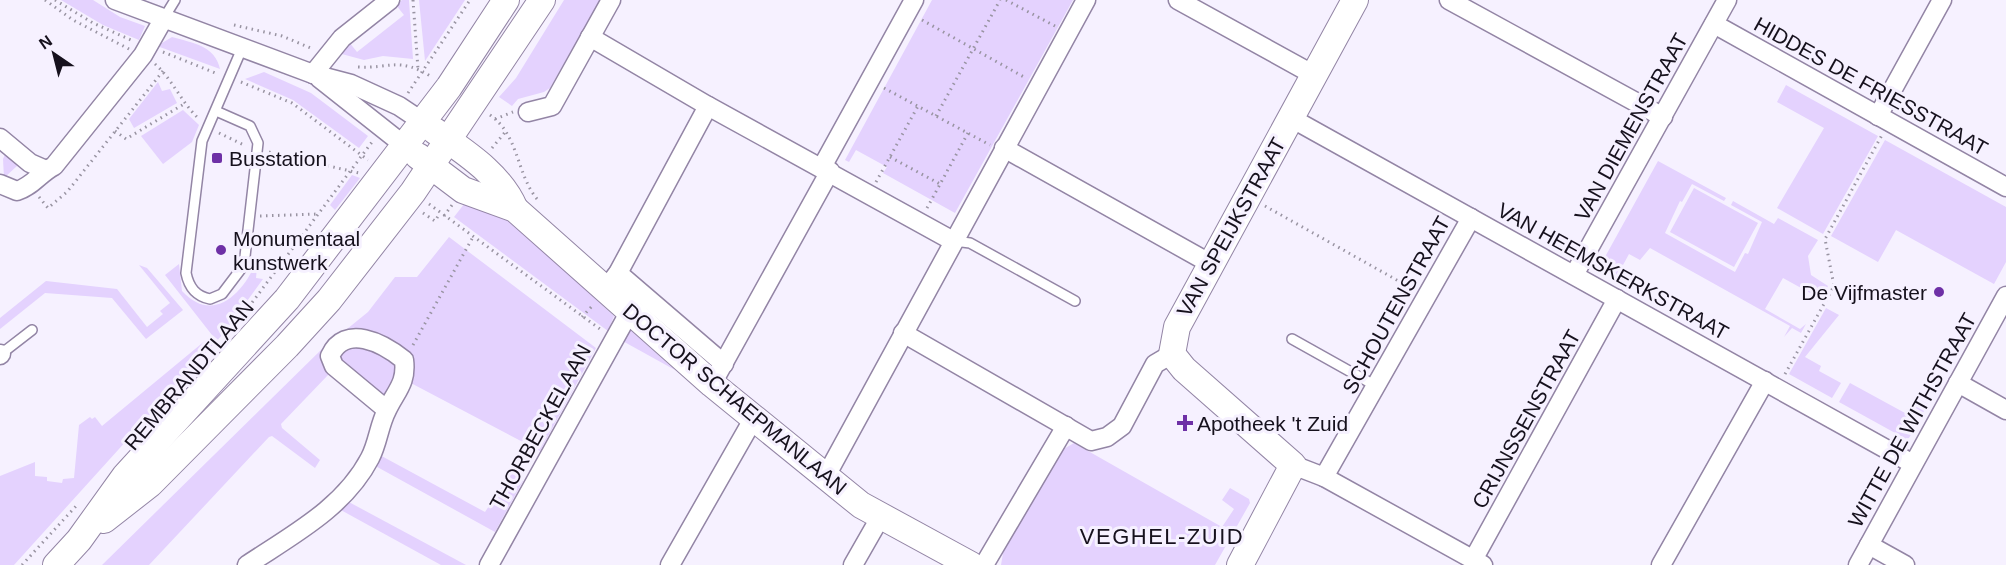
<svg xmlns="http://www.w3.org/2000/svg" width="2006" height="565" viewBox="0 0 2006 565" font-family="Arial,sans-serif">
	<rect width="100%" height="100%" fill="#f6f1ff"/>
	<g fill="#e4d2fe">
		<path d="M61,0H93L120,17L145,26L139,40L103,25Z"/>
		<path d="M402,0H409L413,59L383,56L364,60L338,53L349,42L357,52L404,15L396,5Z"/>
		<path d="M419,0H465L425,61Z"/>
		<path d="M564,0H600L550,88L544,92L518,99L512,106L499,97L516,78Z"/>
		<path d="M932,0H1073L955,213L883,173L887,167L856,150L849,162L845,160Z"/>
		<path d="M172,37C192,43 215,45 220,69L157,46Z"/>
		<path d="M264,72L311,93L368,136L359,148L293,100L245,79Z"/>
		<path d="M158,82L162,91L170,89L177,103L134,128L129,119Z"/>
		<path d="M1786,85L1878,136L1823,234L1777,208L1824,128L1777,102Z"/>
		<path d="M183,110L199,125L192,142L163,164L141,136Z"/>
		<path d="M1885,140L2006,207V262L1994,284L1896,230L1878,262L1831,236Z"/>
		<path d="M7,150L18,165L4,178L3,159Z"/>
		<path d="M1658,161L1726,198L1724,201L1692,184L1682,202L1680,201L1665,233L1735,272L1745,253L1748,254L1762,222L1731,205L1733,201L1774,224L1778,218L1818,240L1808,256L1811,275L1828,286L1821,299L1783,278L1765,309L1800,329L1806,324L1801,333L1792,328L1784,337L1790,326L1650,248L1640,260L1629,254L1617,276L1628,282L1627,284L1601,270L1600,266Z"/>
		<path d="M352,175L360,178L335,210L330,205Z"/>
		<path d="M1694,188L1758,223L1734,267L1670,232Z"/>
		<path d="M468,199L507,216L614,316L608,331L454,217Z"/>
		<path d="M449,237L596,348L540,451L407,381L401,352L336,338L368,312L395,277H417Z"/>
		<path d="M258,257L256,278L263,279L223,334L14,565H0V476L35,462V476L47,477V481L62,483L63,479L74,478L79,425L90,417L92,419L95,417L102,426L212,335L165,275L179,264L182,291C214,326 246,291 258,257Z"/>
		<path d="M139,265L147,268L183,310L146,339L112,298L45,293L0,329V318L46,281L117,289L147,327L163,314L160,311L170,303Z"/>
		<path d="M1826,308L1839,315L1805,357L1821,366L1819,371L1841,383L1832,398L1789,374Z"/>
		<path d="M627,327L675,370L619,339Z"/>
		<path d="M348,343L387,354L399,367L391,394L383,396L341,365L339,352Z"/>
		<path d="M323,348L322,358L329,374L281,424L282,428L320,460L315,468L272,436L269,437L149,565H102Z"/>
		<path d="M1850,383L1905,413L1915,397L1928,404L1909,438L1906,439L1839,402Z"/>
		<path d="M1074,443L1222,527L1234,509L1222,500L1230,488L1249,499L1250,503L1215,565H1001L1003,553L1054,462L1062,450Z"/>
		<path d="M376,453L485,512L509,476L513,474L523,481L495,532L370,463Z"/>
		<path d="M347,501L466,565H441L339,509Z"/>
	</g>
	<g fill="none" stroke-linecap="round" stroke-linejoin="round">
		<g stroke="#9385a5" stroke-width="12">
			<g id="lane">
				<path d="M164,18L175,0"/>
				<path d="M216,111L250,126L258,143L244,265L222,294L210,299C196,296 189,288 186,273L202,141L243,46"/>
				<path d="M954,241L970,243L1075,301"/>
				<path d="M1292,339L1376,386"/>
				<path d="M1,354L32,330"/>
			</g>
		</g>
		<g stroke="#9385a5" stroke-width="21">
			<g id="street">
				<path d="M115,0L313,74L351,84L399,106L423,122"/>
				<path d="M1178,0L1314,75"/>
				<path d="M1449,0L1663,117"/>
				<path d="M1714,24L2006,187"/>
				<path d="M590,37L708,106L953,241"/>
				<path d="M313,74L342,38L390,0"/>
				<path d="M319,78L405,146"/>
				<path d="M528,112L552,106L611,0"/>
				<path d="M1878,116L1942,0"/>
				<path d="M1291,118L1913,464"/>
				<path d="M0,138L30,163L46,170"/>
				<path d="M1004,148L1211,264"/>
				<path d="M822,167L914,0"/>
				<path d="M0,184L17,191C33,186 40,173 54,166L143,55L164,18"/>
				<path d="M618,273L724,364"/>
				<path d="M1574,275L1727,0"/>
				<path d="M605,290L618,273L708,106"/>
				<path d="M903,333L1091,441L1107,437L1122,426L1155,364L1172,354"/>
				<path d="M0,355L1,354"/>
				<path d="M1958,383L2006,410"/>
				<path d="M712,384L830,171"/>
				<path d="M1293,465L1324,477L1483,565"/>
				<path d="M826,476L1086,0"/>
				<path d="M1324,477L1471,218"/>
				<path d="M1869,545L1905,565"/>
				<path d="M1473,560L1617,299"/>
				<path d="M247,565C292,535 344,508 370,458C378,443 379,425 387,410C396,391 407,383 404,360C383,343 345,323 330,356L334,366L387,410"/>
				<path d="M489,565L630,311"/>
				<path d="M670,565L755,416"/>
				<path d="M853,565L881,516"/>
				<path d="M984,565L1066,426"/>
				<path d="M1661,565L1765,381"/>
				<path d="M1858,565L2006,296"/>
			</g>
		</g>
		<g stroke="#9385a5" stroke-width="28">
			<g id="secondary">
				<path d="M435,131C466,153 500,174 515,209"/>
				<path d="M418,156L463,190L515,209L712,384L861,505L971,565"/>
				<path d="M104,520L150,484L287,346L329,300L413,192L542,0"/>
				<path d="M56,565L79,540L125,476L287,299L449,87L506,0"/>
				<path d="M1240,565L1293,465L1184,369L1172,354L1177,327L1355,0"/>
			</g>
		</g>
		<g stroke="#9994a2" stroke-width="3" stroke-dasharray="1.5 4.5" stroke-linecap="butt">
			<path d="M45,0L73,20L129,49"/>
			<path d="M55,0L93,23L131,40"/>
			<path d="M413,0L418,69"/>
			<path d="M1006,0L1055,26"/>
			<path d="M922,20L1024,77"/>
			<path d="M234,25L282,36L313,49"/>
			<path d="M163,52L218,74"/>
			<path d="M155,64C173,80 181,102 199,119"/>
			<path d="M358,67C390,69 398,56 432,77"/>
			<path d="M241,82L292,103L368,160"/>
			<path d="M884,88L990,145"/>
			<path d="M408,93L470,0"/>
			<path d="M490,115C519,135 516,173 537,199"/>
			<path d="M936,116L1000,0"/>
			<path d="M495,119L513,112"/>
			<path d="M115,131L126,139L184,104"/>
			<path d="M219,133L246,146"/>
			<path d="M492,148L506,131"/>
			<path d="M269,152L359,173"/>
			<path d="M890,157L940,184"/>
			<path d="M876,182L918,106"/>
			<path d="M39,197L48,208L67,192L163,71"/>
			<path d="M429,204L600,329"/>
			<path d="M1265,206L1411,288"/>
			<path d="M927,208L968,133"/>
			<path d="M423,213L435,221L440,213"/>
			<path d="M260,216L318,214"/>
			<path d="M444,216L452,205"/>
			<path d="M245,312L372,142"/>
			<path d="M582,317L593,305"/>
			<path d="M413,345L473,237"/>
			<path d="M1785,374L1834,286L1825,239L1882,135"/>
			<path d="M22,565L77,505"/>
		</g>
		<use href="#lane" stroke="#fff" stroke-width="9"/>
		<use href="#street" stroke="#fff" stroke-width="18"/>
		<use href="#secondary" stroke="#fff" stroke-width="26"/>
	</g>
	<g fill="#6e30a6" stroke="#f6f1ff" stroke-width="2">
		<rect x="211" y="152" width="12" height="12" rx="3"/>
		<circle cx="221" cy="250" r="6"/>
		<circle cx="1939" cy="292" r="6"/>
		<path d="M1182 414h6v6h6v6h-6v6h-6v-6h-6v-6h6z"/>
	</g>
	<g text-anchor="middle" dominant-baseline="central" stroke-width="6" stroke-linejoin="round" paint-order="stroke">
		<g font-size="21" fill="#16111d" stroke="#f6f1ff">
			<text transform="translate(1871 86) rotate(29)">HIDDES DE FRIESSTRAAT</text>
			<text transform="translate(1631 127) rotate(-61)">VAN DIEMENSTRAAT</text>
			<text transform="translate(1231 227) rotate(-61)">VAN SPEIJKSTRAAT</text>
			<text transform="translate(1613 271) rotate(29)">VAN HEEMSKERKSTRAAT</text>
			<text transform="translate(1396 305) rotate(-61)">SCHOUTENSTRAAT</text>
			<text transform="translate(189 375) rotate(-50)">REMBRANDTLAAN</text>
			<text transform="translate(735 399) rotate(40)">DOCTOR SCHAEPMANLAAN</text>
			<text transform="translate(1526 419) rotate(-61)">CRIJNSSENSTRAAT</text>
			<text transform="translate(1912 420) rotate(-61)">WITTE DE WITHSTRAAT</text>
			<text transform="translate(540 427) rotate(-61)">THORBECKELAAN</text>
		</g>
		<g font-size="21" fill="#16111d" stroke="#f6f1ff" text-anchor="start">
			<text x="229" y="158">Busstation</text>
			<text x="233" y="238">Monumentaal<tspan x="233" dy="24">kunstwerk</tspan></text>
			<text x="1927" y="292" text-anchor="end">De Vijfmaster</text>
			<text x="1197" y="423">Apotheek 't Zuid</text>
		</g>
		<g font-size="22" letter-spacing="1.5" fill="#16111d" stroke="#f6f1ff">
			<text x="1162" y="536">VEGHEL-ZUID</text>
		</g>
	</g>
	<g transform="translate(54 54) rotate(325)" stroke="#f6f1ff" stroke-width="4.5" paint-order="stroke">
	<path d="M0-4.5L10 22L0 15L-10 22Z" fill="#16111d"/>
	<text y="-9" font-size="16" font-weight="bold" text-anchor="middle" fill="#16111d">N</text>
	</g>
</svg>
